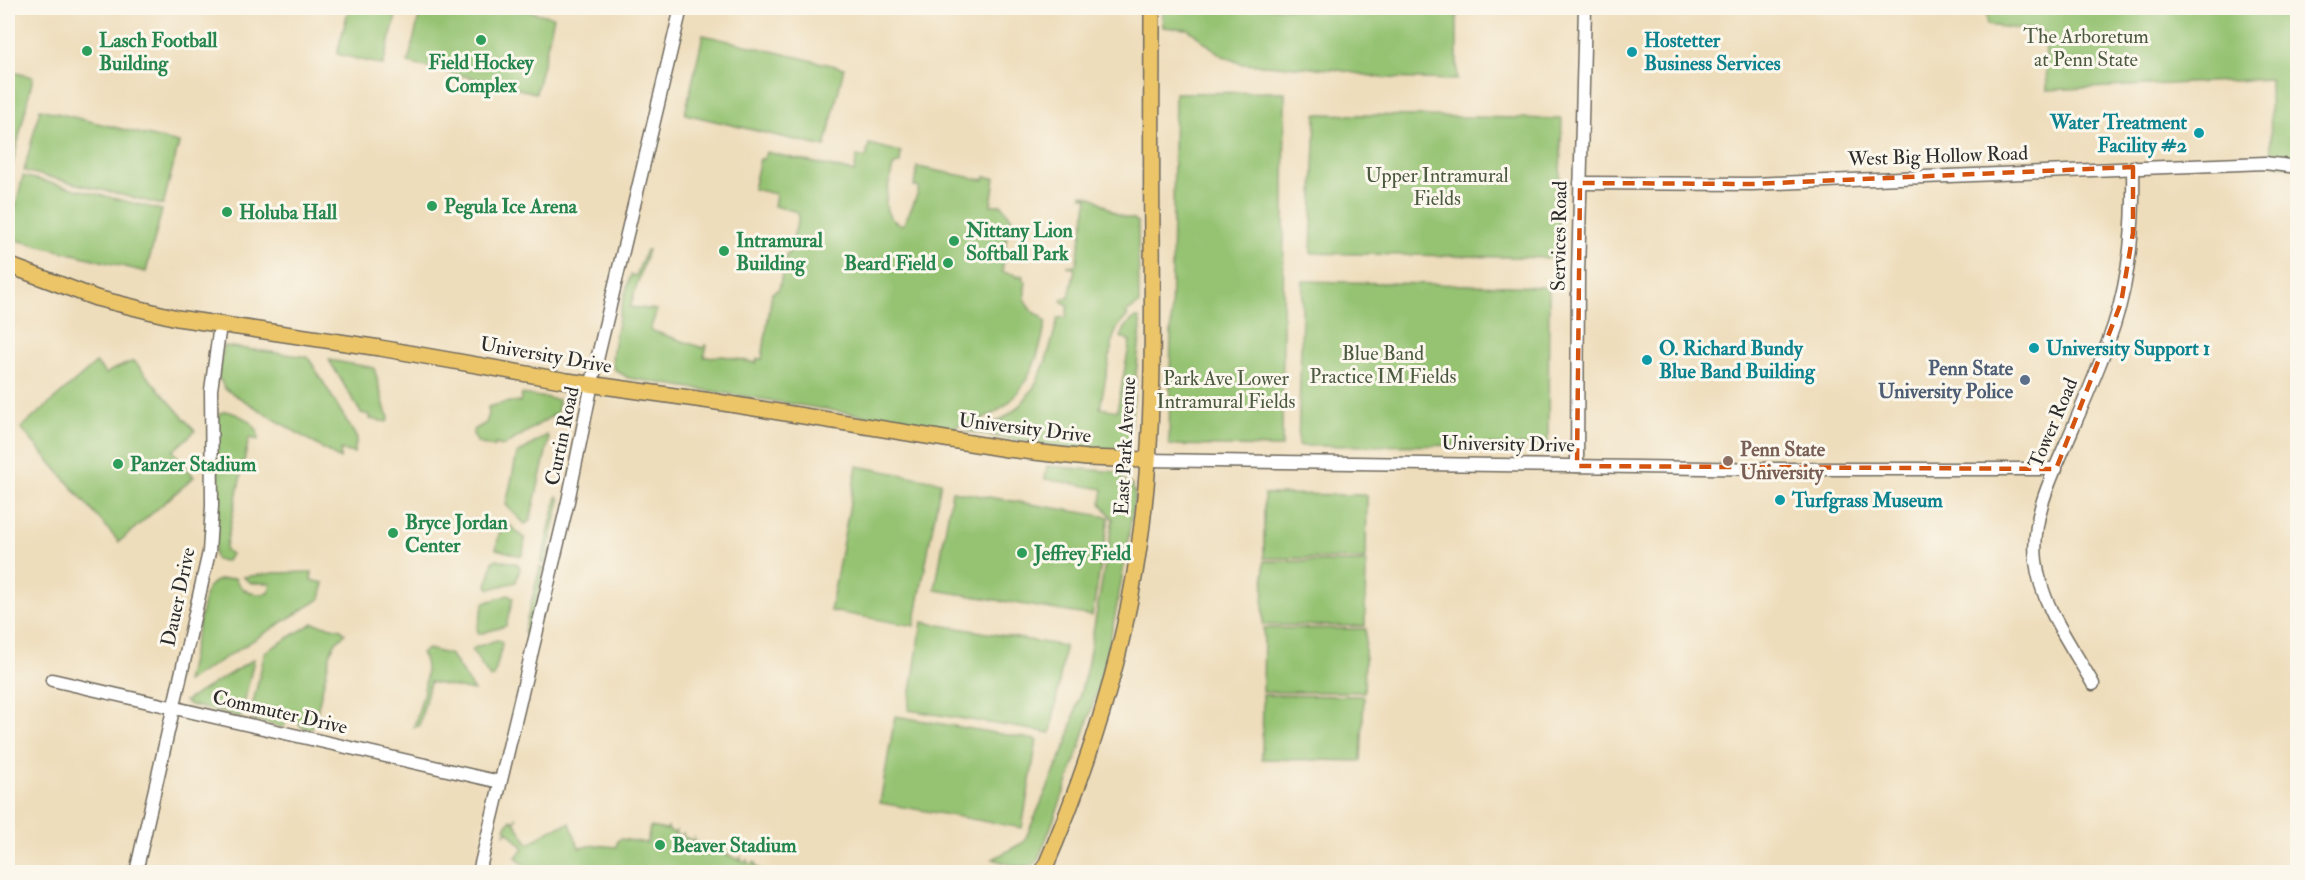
<svg xmlns="http://www.w3.org/2000/svg" width="2305" height="880" viewBox="0 0 2305 880" font-family="'IM FELL Double Pica',serif">
	<rect width="100%" height="100%" fill="#fbf7ec"/>
	<filter id="ink" filterUnits="userSpaceOnUse"><feTurbulence type="fractalNoise" baseFrequency=".0167" numOctaves="2"/><feDisplacementMap in="SourceGraphic" scale="12" xChannelSelector="R" yChannelSelector="G"/><feConvolveMatrix kernelMatrix="1 2 1 2 8 2 1 2 1" color-interpolation-filters="sRGB"/></filter>
	<filter id="wash" filterUnits="userSpaceOnUse"><feTurbulence type="fractalNoise" baseFrequency=".008" numOctaves="4" result="noise"/><feDisplacementMap in="SourceGraphic" scale="24" xChannelSelector="R" yChannelSelector="G"/><feGaussianBlur stdDeviation="1.35" result="paint"/><feColorMatrix in="noise" values="0 0 0 0 0 0 0 0 0 0 0 0 0 0 0 0 0 1.4 0 .05"/><feComposite in="paint" operator="in"/></filter>
	<g filter="url(#wash)">
		<rect width="100%" height="100%" fill="#edb"/>
		<g fill="#95c372" stroke="#60774e" stroke-width="1.5">
			<path d="M349,8H398L383,65L337,54Z"/>
			<path d="M421,8H514L554,17L536,93L408,63Z"/>
			<path d="M1162,8H1449L1457,14V80L1382,78L1333,69L1242,64L1221,55L1188,29L1163,27Z"/>
			<path d="M1987,8H2297V167L2271,163L2270,79L2047,90L2045,32L1987,25Z"/>
			<path d="M703,35L844,68L825,147L685,114Z"/>
			<path d="M8,71L33,77L8,184Z"/>
			<path d="M1285,92L1282,447L1169,445L1175,93Z"/>
			<path d="M40,109L179,143L163,205L24,171Z"/>
			<path d="M1316,114L1562,119L1557,258L1311,253Z"/>
			<path d="M869,144L901,152L900,163L893,166C889,187 875,217 903,225C908,215 917,199 919,187L914,186L917,167L984,180L985,177L995,178L991,205H1002L1016,225L1015,230L1007,234L1002,272L1016,275L1017,278L1019,275L1023,276L1022,280L1026,281C1023,298 1024,310 1042,316L1043,321H1046C1039,360 1024,402 984,418C973,422 960,424 949,429L628,378L614,369C607,358 625,291 631,275L636,276L646,250H648L630,307L657,310L650,330L703,348L705,345L707,346L704,357L723,356L756,363L757,359H762L772,293L779,289L786,255H788L799,217L797,216L798,212L774,206L776,194L753,189L760,159H764L766,152L854,172L857,156L866,158Z"/>
			<path d="M23,176L162,210L146,272L8,238Z"/>
			<path d="M1082,194C1105,198 1109,217 1134,219L1138,223L1139,304L1126,313L1128,315L1118,327L1113,338L1100,408L1117,411L1130,341L1121,337C1124,329 1129,318 1139,318L1141,327L1129,442L1117,449L1095,450L1065,448L965,431C978,427 993,425 1004,418C1039,396 1049,354 1058,318L1066,317L1068,305L1061,301L1063,298H1069L1075,269L1068,266L1076,265L1088,198L1082,196Z"/>
			<path d="M1303,281L1549,287L1548,445L1298,446Z"/>
			<path d="M224,346L308,357L357,438L354,453L341,450L340,459L225,389L218,376Z"/>
			<path d="M329,360L374,368L386,412L389,417L387,422L370,419V415L361,413Z"/>
			<path d="M134,361L195,431L173,451L194,477L119,542L21,428L96,363L106,374L112,370Z"/>
			<path d="M522,394L559,400L557,413L504,446L495,444L494,447L478,443L473,434L474,430L486,423L489,414L488,407C498,404 510,401 520,402Z"/>
			<path d="M226,411C239,414 261,424 258,440L249,438L225,550L231,554L227,561L216,560L214,554L218,517L217,421L220,413Z"/>
			<path d="M547,435L549,439L530,521L525,524L506,505L517,454Z"/>
			<path d="M857,466L941,482L914,626L830,611Z"/>
			<path d="M1047,466L1117,472L1125,482L1132,485L1135,494C1128,539 1122,585 1112,630C1095,710 1068,786 1037,862C1026,871 1005,863 993,859L1024,842L1067,743L1087,667L1113,519L1101,503L1103,489L1045,479Z"/>
			<path d="M952,491L1109,517L1092,616L935,590Z"/>
			<path d="M1264,494L1367,495L1366,559L1264,558Z"/>
			<path d="M557,496L560,500L545,564L541,563Z"/>
			<path d="M505,521L525,539L523,554L521,556L496,549L501,525Z"/>
			<path d="M497,559L518,564L520,568L516,582L490,589L487,586L493,561Z"/>
			<path d="M1264,561L1366,562L1365,626L1263,625Z"/>
			<path d="M540,567L544,569L529,634L526,635L524,632Z"/>
			<path d="M312,572L311,580L324,583L320,599L186,682L206,592C212,579 222,579 235,578C242,593 254,596 269,593L271,583H251L243,577L274,573Z"/>
			<path d="M508,595L513,598L506,626L479,634L477,629L484,603Z"/>
			<path d="M922,622L1065,646L1051,733L908,710Z"/>
			<path d="M313,623L341,629L345,634L336,642L331,651L314,725L310,729L301,727L299,722L286,719L284,728L255,720L250,716L265,652Z"/>
			<path d="M1264,628L1366,629L1364,692H1263Z"/>
			<path d="M497,640L501,641L502,645L494,677L490,678L472,650L476,647Z"/>
			<path d="M428,649L451,655L474,691L430,682L419,726L414,727C419,707 434,670 421,653Z"/>
			<path d="M254,659L241,717L190,705L185,701Z"/>
			<path d="M1263,695L1364,696L1361,761L1262,759Z"/>
			<path d="M895,716L1037,740L1022,828L880,803Z"/>
			<path d="M517,817L514,822L529,844L550,830L570,823L579,848L595,845L616,847L618,840L621,839L647,843L650,827L666,830L668,827L669,831L673,833L676,831L675,834L679,836L683,834L682,836L693,841L694,838L695,842L706,846L707,844H709V847L713,849L714,846L715,850L726,854L727,852L728,855L739,860L741,857L742,861L746,862L747,860L748,863L752,865L754,862L756,863L755,866L765,872H524L527,868L516,857L524,848L508,831L504,835L507,830L505,828L511,819L513,821Z"/>
		</g>
	</g>
	<g filter="url(#ink)">
		<g fill="none" stroke-linecap="round" stroke-linejoin="round">
			<g stroke="#6f695d" stroke-width="15">
				<g id="minor">
					<path d="M1580,183L1752,184L2265,163L2298,167"/>
					<path d="M1147,460L1772,469H2056"/>
					<path d="M1577,466L1578,274L1585,8"/>
					<path d="M52,680L500,782"/>
					<path d="M2093,684C2072,646 2041,606 2036,561C2031,517 2051,478 2068,439C2084,402 2101,364 2114,325C2131,273 2134,221 2133,167"/>
					<path d="M136,872L209,552L212,506L211,390L220,325"/>
					<path d="M479,872L568,501L596,364L681,8"/>
				</g>
			</g>
			<g stroke="#6f695d" stroke-width="18">
				<g id="major">
					<path d="M8,265L96,298L177,318L380,348L567,381L711,401L1007,449L1087,458L1147,460"/>
					<path d="M1043,872C1088,769 1123,658 1139,547C1154,444 1153,338 1152,234C1151,159 1152,83 1152,8"/>
				</g>
			</g>
			<use href="#minor" stroke="#fff" stroke-width="12"/>
			<use href="#major" stroke="#edc569" stroke-width="15"/>
		</g>
	</g>
	<path fill="none" stroke="#d5540f" stroke-width="4.5" stroke-dasharray="12 8" stroke-linejoin="round" d="M2133,167V233L2121,303L2056,469L1577,466L1580,183L1752,184Z"/>
	<g fill="#2e9e5b" stroke="#fbf7ec" stroke-width="2">
		<circle cx="481" cy="40" r="6"/>
		<circle cx="87" cy="51" r="6"/>
		<circle cx="432" cy="206" r="6"/>
		<circle cx="227" cy="212" r="6"/>
		<circle cx="954" cy="241" r="6"/>
		<circle cx="724" cy="251" r="6"/>
		<circle cx="948" cy="263" r="6"/>
		<circle cx="118" cy="464" r="6"/>
		<circle cx="393" cy="533" r="6"/>
		<circle cx="1022" cy="553" r="6"/>
		<circle cx="660" cy="845" r="6"/>
	</g>
	<g fill="#0f9aa8" stroke="#fbf7ec" stroke-width="2">
		<circle cx="1632" cy="52" r="6"/>
		<circle cx="2199" cy="133" r="6"/>
		<circle cx="2034" cy="348" r="6"/>
		<circle cx="1647" cy="360" r="6"/>
		<circle cx="1780" cy="500" r="6"/>
	</g>
	<circle fill="#5c6f8a" stroke="#fbf7ec" stroke-width="2" cx="2025" cy="380" r="6"/>
	<circle fill="#8d6e63" stroke="#fbf7ec" stroke-width="2" cx="1728" cy="461" r="6"/>
	<g text-anchor="middle" dominant-baseline="central" stroke-width="6" stroke-linejoin="round" paint-order="stroke">
		<g font-size="20" fill="#4b5940" stroke="#fbf7ec">
			<text x="2086" y="36">The Arboretum<tspan x="2086" dy="23">at Penn State</tspan></text>
			<text x="1437" y="175">Upper Intramural<tspan x="1437" dy="23">Fields</tspan></text>
			<text x="1383" y="353">Blue Band<tspan x="1383" dy="23">Practice IM Fields</tspan></text>
			<text x="1226" y="378">Park Ave Lower<tspan x="1226" dy="23">Intramural Fields</tspan></text>
		</g>
		<g font-size="20" font-weight="bold" fill="#27864d" stroke="#fbf7ec" text-anchor="start">
			<text x="99" y="40">Lasch Football<tspan x="99" dy="23">Building</tspan></text>
			<text x="481" y="62" text-anchor="middle">Field Hockey<tspan x="481" dy="23">Complex</tspan></text>
			<text x="444" y="206">Pegula Ice Arena</text>
			<text x="239" y="212">Holuba Hall</text>
			<text x="966" y="230">Nittany Lion<tspan x="966" dy="23">Softball Park</tspan></text>
			<text x="736" y="240">Intramural<tspan x="736" dy="23">Building</tspan></text>
			<text x="936" y="263" text-anchor="end">Beard Field</text>
			<text x="130" y="464">Panzer Stadium</text>
			<text x="405" y="522">Bryce Jordan<tspan x="405" dy="23">Center</tspan></text>
			<text x="1034" y="553">Jeffrey Field</text>
			<text x="672" y="845">Beaver Stadium</text>
		</g>
		<g font-size="20" font-weight="bold" fill="#0d838f" stroke="#fbf7ec" text-anchor="start">
			<text x="1644" y="40">Hostetter<tspan x="1644" dy="23">Business Services</tspan></text>
			<text x="2187" y="122" text-anchor="end">Water Treatment<tspan x="2187" dy="23">Facility #2</tspan></text>
			<text x="1659" y="348">O. Richard Bundy<tspan x="1659" dy="23">Blue Band Building</tspan></text>
			<text x="2046" y="348">University Support 1</text>
			<text x="1792" y="500">Turfgrass Museum</text>
		</g>
		<g font-size="20" fill="#2b2b2b" stroke="#fbf7ec">
			<text transform="translate(1938 156) rotate(-2)">West Big Hollow Road</text>
			<text transform="translate(1559 236) rotate(-89)">Services Road</text>
			<text transform="translate(546 355) rotate(10)">University Drive</text>
			<text transform="translate(2053 423) rotate(-67)">Tower Road</text>
			<text transform="translate(1025 428) rotate(7)">University Drive</text>
			<text transform="translate(562 436) rotate(-78)">Curtin Road</text>
			<text transform="translate(1508 444) rotate(1)">University Drive</text>
			<text transform="translate(1125 446) rotate(-87)">East Park Avenue</text>
			<text transform="translate(178 597) rotate(-78)">Dauer Drive</text>
			<text transform="translate(280 712) rotate(13)">Commuter Drive</text>
		</g>
		<g font-size="20" font-weight="bold" fill="#4e5e75" stroke="#fbf7ec" text-anchor="end">
			<text x="2013" y="368">Penn State<tspan x="2013" dy="23">University Police</tspan></text>
		</g>
		<g font-size="20" font-weight="bold" fill="#785e54" stroke="#fbf7ec" text-anchor="start">
			<text x="1740" y="449">Penn State<tspan x="1740" dy="23">University</tspan></text>
		</g>
	</g>
	<rect width="2305" height="880" fill="none" stroke="#fbf7ec" stroke-width="30"/>
</svg>
